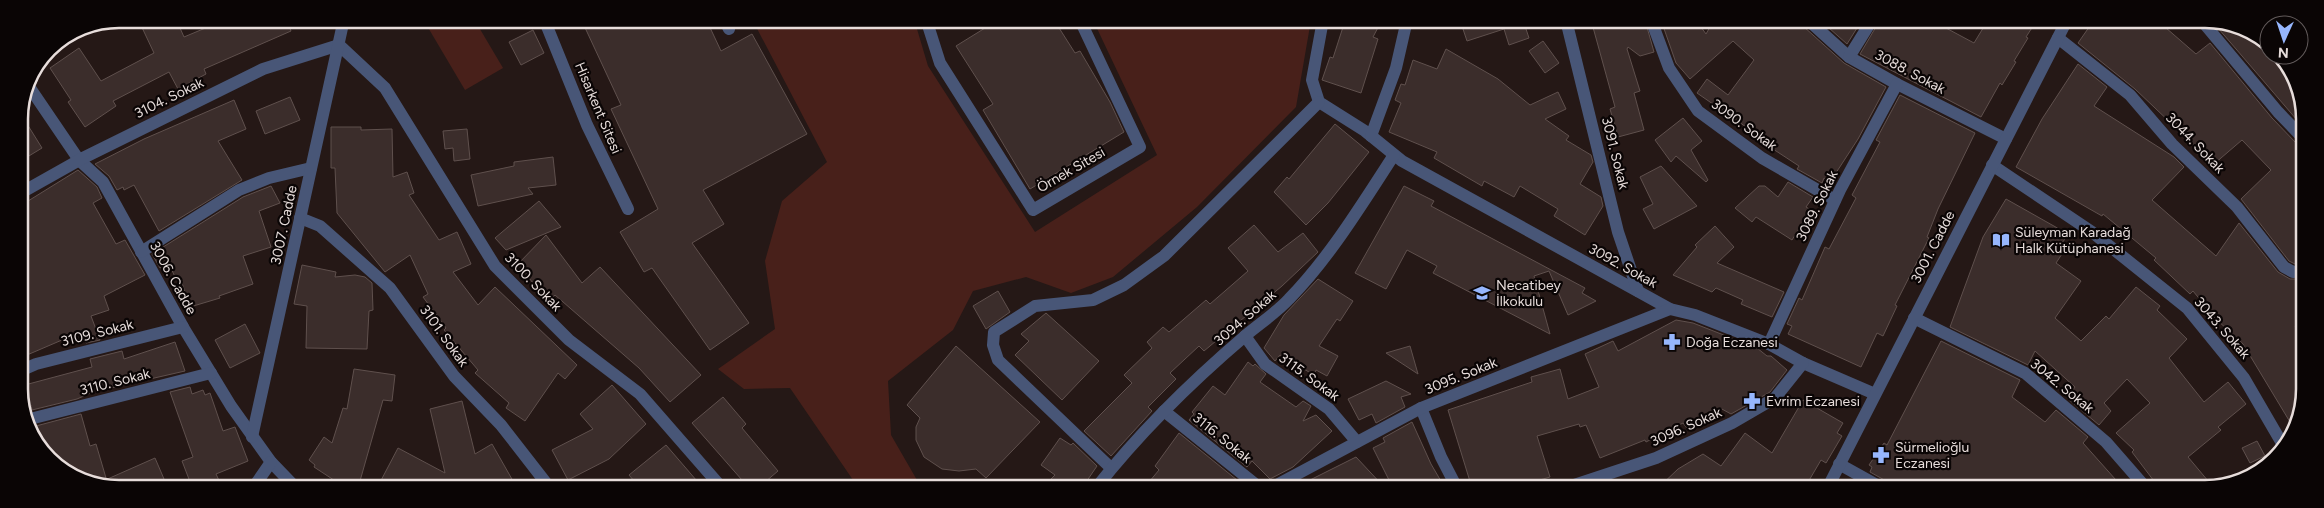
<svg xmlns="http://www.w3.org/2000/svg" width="2324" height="508" viewBox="0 0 2324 508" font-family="Figtree,sans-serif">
	<rect width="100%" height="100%" fill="#251816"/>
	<g fill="#48201a">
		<path d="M423,19H474L503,68L465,90Z"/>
		<path d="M752,19H914L928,66L1035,232L1157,155L1093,20H1311L1296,107L1197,207L1113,277L1071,293L1026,277L973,291L953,330L888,381L891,435L921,487L925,488H870L853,480L790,388L744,389L718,369L775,329L765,261L782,201L827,162Z"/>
	</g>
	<g fill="#3b2d2b" stroke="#5f504d">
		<path d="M138,19H176L184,37L227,19H286L291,31L204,69L206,74L178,89L169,72L113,101L116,106L85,127L68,102L71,100L50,68L79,48L101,81L154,53Z"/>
		<path d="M581,19H706L721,51L752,34L807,134L703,190L724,224L692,243L749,323L710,350L652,268L644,272L620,232L658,209L611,109L621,105Z"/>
		<path d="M998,20H1054L1075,53L1080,51L1110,102L1124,132L1030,189L983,110L993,104L956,46Z"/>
		<path d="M1348,20H1382L1373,37L1378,39L1361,93L1322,80L1330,57L1333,58L1343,27Z"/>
		<path d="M1460,20H1523L1529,38L1509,45L1504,29L1467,41Z"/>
		<path d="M1591,20H1645L1654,52L1640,56L1628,47L1627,49L1640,91L1634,93L1644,130L1618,137L1610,109L1615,107Z"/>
		<path d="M1661,20H1696L1706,34L1714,20H1800L1803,26L1844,63L1886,87L1858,139L1830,182L1824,178L1822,183L1797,169L1799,166L1747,132L1749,129L1697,93L1707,79L1728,95L1754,60L1733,41L1690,79L1676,63Z"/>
		<path d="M1820,20H1862L1847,44Z"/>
		<path d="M1880,20H1931L1974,43L1988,20H2037L2026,37L2028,38L2014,61L2016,62L2002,85L2000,83L1981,117L1860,54Z"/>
		<path d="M2094,20L2158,21L2196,54L2210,43L2272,118L2297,144L2303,146V263L2295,264L2289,261L2241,199L2271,170L2242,140L2214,164L2135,89L2078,43Z"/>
		<path d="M2212,21H2225L2269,44V55H2280L2303,98V127Z"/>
		<path d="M533,30L544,53L521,65L509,42Z"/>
		<path d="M1543,41L1559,63L1545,73L1529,51Z"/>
		<path d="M1446,49L1498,79L1530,105L1558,92L1566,109L1545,119L1569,136L1566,140L1591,155L1593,162L1580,184L1601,197L1603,206L1585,235L1554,216L1558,209L1520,186L1514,197L1484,181L1482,186L1434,158L1437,152L1389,132L1401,103L1395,100L1401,84L1405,85L1413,60L1437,69Z"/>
		<path d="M2078,64L2107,87L2094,106L2174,157L2184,167L2152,200L2216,256L2239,223L2278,272L2290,279H2303V323L2295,326L2303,339V347L2298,350L2303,361V409L2293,427L2243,344L2216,319L2193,291L2190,294L2154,260L2156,258L2103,214L2102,216L2016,167L2042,119Z"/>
		<path d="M1900,95L1975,133L1938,209L1927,237L1929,238L1895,305L1897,306L1883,336L1877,333L1861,367L1788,334L1792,326L1787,324L1799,298L1802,300L1825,247L1829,249L1856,198L1852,195L1880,142L1876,140Z"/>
		<path d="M290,97L300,120L265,134L256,111Z"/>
		<path d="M234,100L246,129L218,141L242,180L159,231L134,185L124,190L123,187L117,190L109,176L95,164L144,139Z"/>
		<path d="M19,111L42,148L19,162Z"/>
		<path d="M1683,118L1702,141L1691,150L1708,180L1706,182L1676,156L1671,162L1655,140Z"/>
		<path d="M1335,124L1369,152L1328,203L1306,225L1274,192L1287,177L1289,179Z"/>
		<path d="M331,127H361V130L392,129L393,177L407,172L414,193L409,195L439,240L457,232L471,264L453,272L478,305L495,287L577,365L565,379L558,373L525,421L506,408L509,403L475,373L478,370L444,330L446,328L423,297L428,294L410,255L385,272L337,213L335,168H331Z"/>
		<path d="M467,129L470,159L454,161L453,148L445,149L443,131Z"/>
		<path d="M553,157L556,185L528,188L533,194L478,206L471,175L514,166V162Z"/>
		<path d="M1661,166L1697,206L1654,229L1643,209L1653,204L1640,177Z"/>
		<path d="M78,170L97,187L102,198L93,203L116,244L125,240L145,275L104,296L109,310L91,316L100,340L86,343L83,331L20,358V206Z"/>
		<path d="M1788,182L1813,197L1806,207L1811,210L1792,240L1756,217L1752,222L1735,208L1759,186H1765L1778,197Z"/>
		<path d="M271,186L280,203L259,211L271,247L243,256L253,284L219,296L220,298L190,307L180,277L176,279L169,264L160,268L152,254L243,197Z"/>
		<path d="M1404,186L1434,201L1431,206L1585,288L1582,293L1596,301L1568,315L1549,271L1534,276L1550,334L1433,273L1437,266L1407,250L1386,289L1355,273Z"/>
		<path d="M2006,199L2068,234L2059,248L2064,251L2056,263L2081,281L2055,318L2081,341L2106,316L2109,319L2136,287L2160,306L2157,310L2187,339L2169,358L2204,402L2228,382L2246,404L2218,427L2221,430L2188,457L2214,488L2160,489L2132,452L2134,450L2116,433L2150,403L2127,379L2104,403L2111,411L2099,425L2067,398L2075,387L2035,351L2028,365L1950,327L1983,237Z"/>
		<path d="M539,201L561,227L506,250L495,238Z"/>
		<path d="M1254,225L1278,252L1303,233L1318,252L1282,286L1204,351L1199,346L1170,373L1176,379L1148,407L1152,411L1111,456L1084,431L1132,383L1124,375L1152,348L1147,342L1163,327L1169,332L1206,300L1210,304L1248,271L1228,248Z"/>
		<path d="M1715,226L1734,247L1717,263L1784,292L1772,317L1741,304L1743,300L1716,288L1712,292L1673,275L1697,247L1695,245Z"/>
		<path d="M546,235L582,283L600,267L701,375L670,402L639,368L555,295L548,302L518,264Z"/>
		<path d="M302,265L336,272L335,277L355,275L365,277L372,283L373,310L369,311L367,349L306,348L307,306L294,304Z"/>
		<path d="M1318,279L1353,301L1340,321L1337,319L1319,346L1338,356L1327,376L1316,370L1314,375L1280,355L1275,361L1264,348L1284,315Z"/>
		<path d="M998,291L1010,312L986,329L973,306Z"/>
		<path d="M1046,313L1099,361L1062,400L1015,355L1029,341L1021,334Z"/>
		<path d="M1676,320L1693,323L1757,348L1767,356H1771L1787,370L1770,392L1731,414L1720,408L1689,431L1683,423L1646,442L1645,440L1600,458L1586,425L1580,427L1579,424L1537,436L1550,477L1512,488L1510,483L1494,488H1472L1448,410L1532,382L1531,377L1560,369L1568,399L1599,387L1585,354L1613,341L1618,351Z"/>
		<path d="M245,324L260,353L230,368L215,340Z"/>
		<path d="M1941,341L2020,380L2012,397L2045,422L2056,410L2088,437L2083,443L2124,489H1892L1888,482L1870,472L1872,467L1869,465L1884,443L1887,445Z"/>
		<path d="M175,342L185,371L93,392L77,399L32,410L31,405L21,408V386L92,367L90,359L122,351L124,359Z"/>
		<path d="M956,346L1040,422L986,478L976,469L959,471L942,469L924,457L916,440V427L920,418L907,405Z"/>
		<path d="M1410,346L1418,374L1386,353Z"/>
		<path d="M1248,362L1253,366L1255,364L1266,374L1260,382L1296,407L1303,401L1311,406L1303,421L1316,415L1332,431L1293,467L1270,479L1252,461L1247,467L1189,420L1194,414L1192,412L1213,386L1225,395Z"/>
		<path d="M354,369L395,375L392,401L383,400L358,488H346L314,467L315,465L309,460L324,437L332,443L343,408L347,409Z"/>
		<path d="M1386,381L1411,394L1401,397L1405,407L1376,423L1372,414L1359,420L1348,399Z"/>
		<path d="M612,385L646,424L609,459L568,480L552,450L593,429L580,414Z"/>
		<path d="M190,387L192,394L203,390L205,395L210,393L223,431L235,427L248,461L216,474L222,487H192L182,461L193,457L170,392Z"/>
		<path d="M723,397L746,424L742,428L778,471L758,488H749L692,423Z"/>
		<path d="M1803,400L1843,423L1837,433L1842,436L1826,463L1821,460L1804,489H1657L1678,469L1703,454L1721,466L1745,433L1772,453Z"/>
		<path d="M462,401L475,454L492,444L517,488H377L398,448L445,473L430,409Z"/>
		<path d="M81,414L90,446L96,444L106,478L90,483L49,461L45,447L42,448L36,426Z"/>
		<path d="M1412,422L1431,464L1445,488H1393L1373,448L1385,442L1383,438Z"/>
		<path d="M1179,433L1237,480L1230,488H1144L1159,470L1155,466Z"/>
		<path d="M1060,438L1071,445L1073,443L1097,466L1082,488H1042L1055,475L1041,465Z"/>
		<path d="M2257,441L2265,456L2250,463L2242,448Z"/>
		<path d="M666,445L703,488H640L629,475Z"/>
		<path d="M1356,457L1385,488H1294Z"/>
		<path d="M155,458L164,479L144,487H99L94,485Z"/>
	</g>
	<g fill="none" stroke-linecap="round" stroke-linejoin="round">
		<g stroke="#485677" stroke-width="12">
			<path d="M544,19L587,125L628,209"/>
			<path d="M724,19L729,29"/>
			<path d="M926,19L940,63L1033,210L1140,147L1080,20"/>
			<path d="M1323,20L1312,80L1319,102L1365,131L1402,161L1670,309L1695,315L1769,344L1803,363L1875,394"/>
			<path d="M1566,20L1618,232L1638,291"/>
			<path d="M1653,20V25L1669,68L1698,111L1762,158L1835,200"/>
			<path d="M1808,20L1849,57L1897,84L2006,139"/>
			<path d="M2202,21L2278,112L2303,138"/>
			<path d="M2058,38L2130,95L2172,144L2237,207L2284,267L2293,272L2303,271"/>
			<path d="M1849,57L1872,20"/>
			<path d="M26,82L79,160L103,182L183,327L231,406L271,462L296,488"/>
			<path d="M1371,136L1396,68L1407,20"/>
			<path d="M1992,165L2092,232L2187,308L2244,378L2283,445"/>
			<path d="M19,194L83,158L263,69L339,45L385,88L495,266L569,340L640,394L722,488"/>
			<path d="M300,218L320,226L390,288L454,376L501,425L550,488"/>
			<path d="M141,252L239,190L269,178L311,168"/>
			<path d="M1914,318L2025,373L2106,442L2147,489"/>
			<path d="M1245,336L1265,364L1329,409L1357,442"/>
			<path d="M1769,344L1840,190L1897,84"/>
			<path d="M20,371L36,364L183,327"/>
			<path d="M1421,408L1441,457L1457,488"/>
			<path d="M1164,411L1260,488"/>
			<path d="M26,420L211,373"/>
			<path d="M252,437L344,19"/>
			<path d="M1839,464L1884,489"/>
			<path d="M1111,468L998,360L993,345L994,332L1035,306L1093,300L1124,285L1164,256L1319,102"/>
			<path d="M253,488L271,462"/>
			<path d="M1096,488C1140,432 1191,382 1245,336C1259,324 1276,313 1289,299C1330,257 1362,204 1394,155"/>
			<path d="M1271,488L1421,408L1670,309"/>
			<path d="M1562,489L1656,458L1732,423L1775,398L1803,363"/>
			<path d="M1827,489L2067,20"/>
		</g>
	</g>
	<defs>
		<g id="library-bare" transform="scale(1.35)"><path d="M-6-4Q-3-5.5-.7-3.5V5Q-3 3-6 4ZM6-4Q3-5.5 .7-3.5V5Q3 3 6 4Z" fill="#96b6fd" stroke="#0a0505" stroke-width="2.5" paint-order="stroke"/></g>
		<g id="school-bare" transform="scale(1.35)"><path d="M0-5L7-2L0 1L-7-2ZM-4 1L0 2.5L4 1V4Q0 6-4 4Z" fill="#96b6fd" stroke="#0a0505" stroke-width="2.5" paint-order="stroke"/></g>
		<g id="pharmacy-bare" transform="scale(1.35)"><path d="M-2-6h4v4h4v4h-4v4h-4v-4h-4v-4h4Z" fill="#96b6fd" stroke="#0a0505" stroke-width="2.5" paint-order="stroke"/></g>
	</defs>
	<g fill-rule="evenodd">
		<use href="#library-bare" x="2001" y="240"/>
		<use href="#school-bare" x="1482" y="293"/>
		<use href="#pharmacy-bare" x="1672" y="342"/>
		<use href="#pharmacy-bare" x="1752" y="401"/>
		<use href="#pharmacy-bare" x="1881" y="455"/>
	</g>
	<g text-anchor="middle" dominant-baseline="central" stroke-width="4.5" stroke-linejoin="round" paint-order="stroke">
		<g font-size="14" fill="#e7dddb" stroke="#0a0505">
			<text transform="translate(1910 72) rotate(28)">3088. Sokak</text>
			<text transform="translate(169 98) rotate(-26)">3104. Sokak</text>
			<text transform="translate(598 108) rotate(67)">Hisarkent Sitesi</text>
			<text transform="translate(1744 125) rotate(36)">3090. Sokak</text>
			<text transform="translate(2195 143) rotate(46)">3044. Sokak</text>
			<text transform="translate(1615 153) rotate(76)">3091. Sokak</text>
			<text transform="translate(1071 170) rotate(-30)">Örnek Sitesi</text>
			<text transform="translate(1817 206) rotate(-64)">3089. Sokak</text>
			<text transform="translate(284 225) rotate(-78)">3007. Cadde</text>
			<text transform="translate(1933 247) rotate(-63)">3001. Cadde</text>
			<text transform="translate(1623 266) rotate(29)">3092. Sokak</text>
			<text transform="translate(173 278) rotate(61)">3006. Cadde</text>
			<text transform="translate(533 282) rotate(46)">3100. Sokak</text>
			<text transform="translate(1245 318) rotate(-41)">3094. Sokak</text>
			<text transform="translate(2222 328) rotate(49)">3043. Sokak</text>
			<text transform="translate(97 333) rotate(-14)">3109. Sokak</text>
			<text transform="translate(444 336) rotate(54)">3101. Sokak</text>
			<text transform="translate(1461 376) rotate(-22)">3095. Sokak</text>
			<text transform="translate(1309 377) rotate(36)">3115. Sokak</text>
			<text transform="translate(115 382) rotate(-14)">3110. Sokak</text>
			<text transform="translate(2062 386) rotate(39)">3042. Sokak</text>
			<text transform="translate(1686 427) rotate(-24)">3096. Sokak</text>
			<text transform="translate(1222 438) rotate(39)">3116. Sokak</text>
		</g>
		<g font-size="14" fill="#e7dddb" stroke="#0a0505" text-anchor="start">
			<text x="2015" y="232">Süleyman Karadağ<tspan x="2015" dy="16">Halk Kütüphanesi</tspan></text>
			<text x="1496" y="285">Necatibey<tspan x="1496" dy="16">İlkokulu</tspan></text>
			<text x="1686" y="342">Doğa Eczanesi</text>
			<text x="1766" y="401">Evrim Eczanesi</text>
			<text x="1895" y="447">Sürmelioğlu<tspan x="1895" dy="16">Eczanesi</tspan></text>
		</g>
	</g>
	<path d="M0 0H2324V508H0ZM119 28H2205A91 91 0 0 1 2296 119V389A91 91 0 0 1 2205 480H119A91 91 0 0 1 28 389V119A91 91 0 0 1 119 28Z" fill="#0a0505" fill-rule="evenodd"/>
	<path fill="none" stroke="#e7dddb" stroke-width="2.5" d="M119 28H2205A91 91 0 0 1 2296 119V389A91 91 0 0 1 2205 480H119A91 91 0 0 1 28 389V119A91 91 0 0 1 119 28Z"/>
	<g transform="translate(2284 40) rotate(183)"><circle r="24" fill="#0a0505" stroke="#625b5b"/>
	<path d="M0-4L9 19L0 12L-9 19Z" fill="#96b6fd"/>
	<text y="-8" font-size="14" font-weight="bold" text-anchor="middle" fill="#e7dddb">N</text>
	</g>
</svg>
